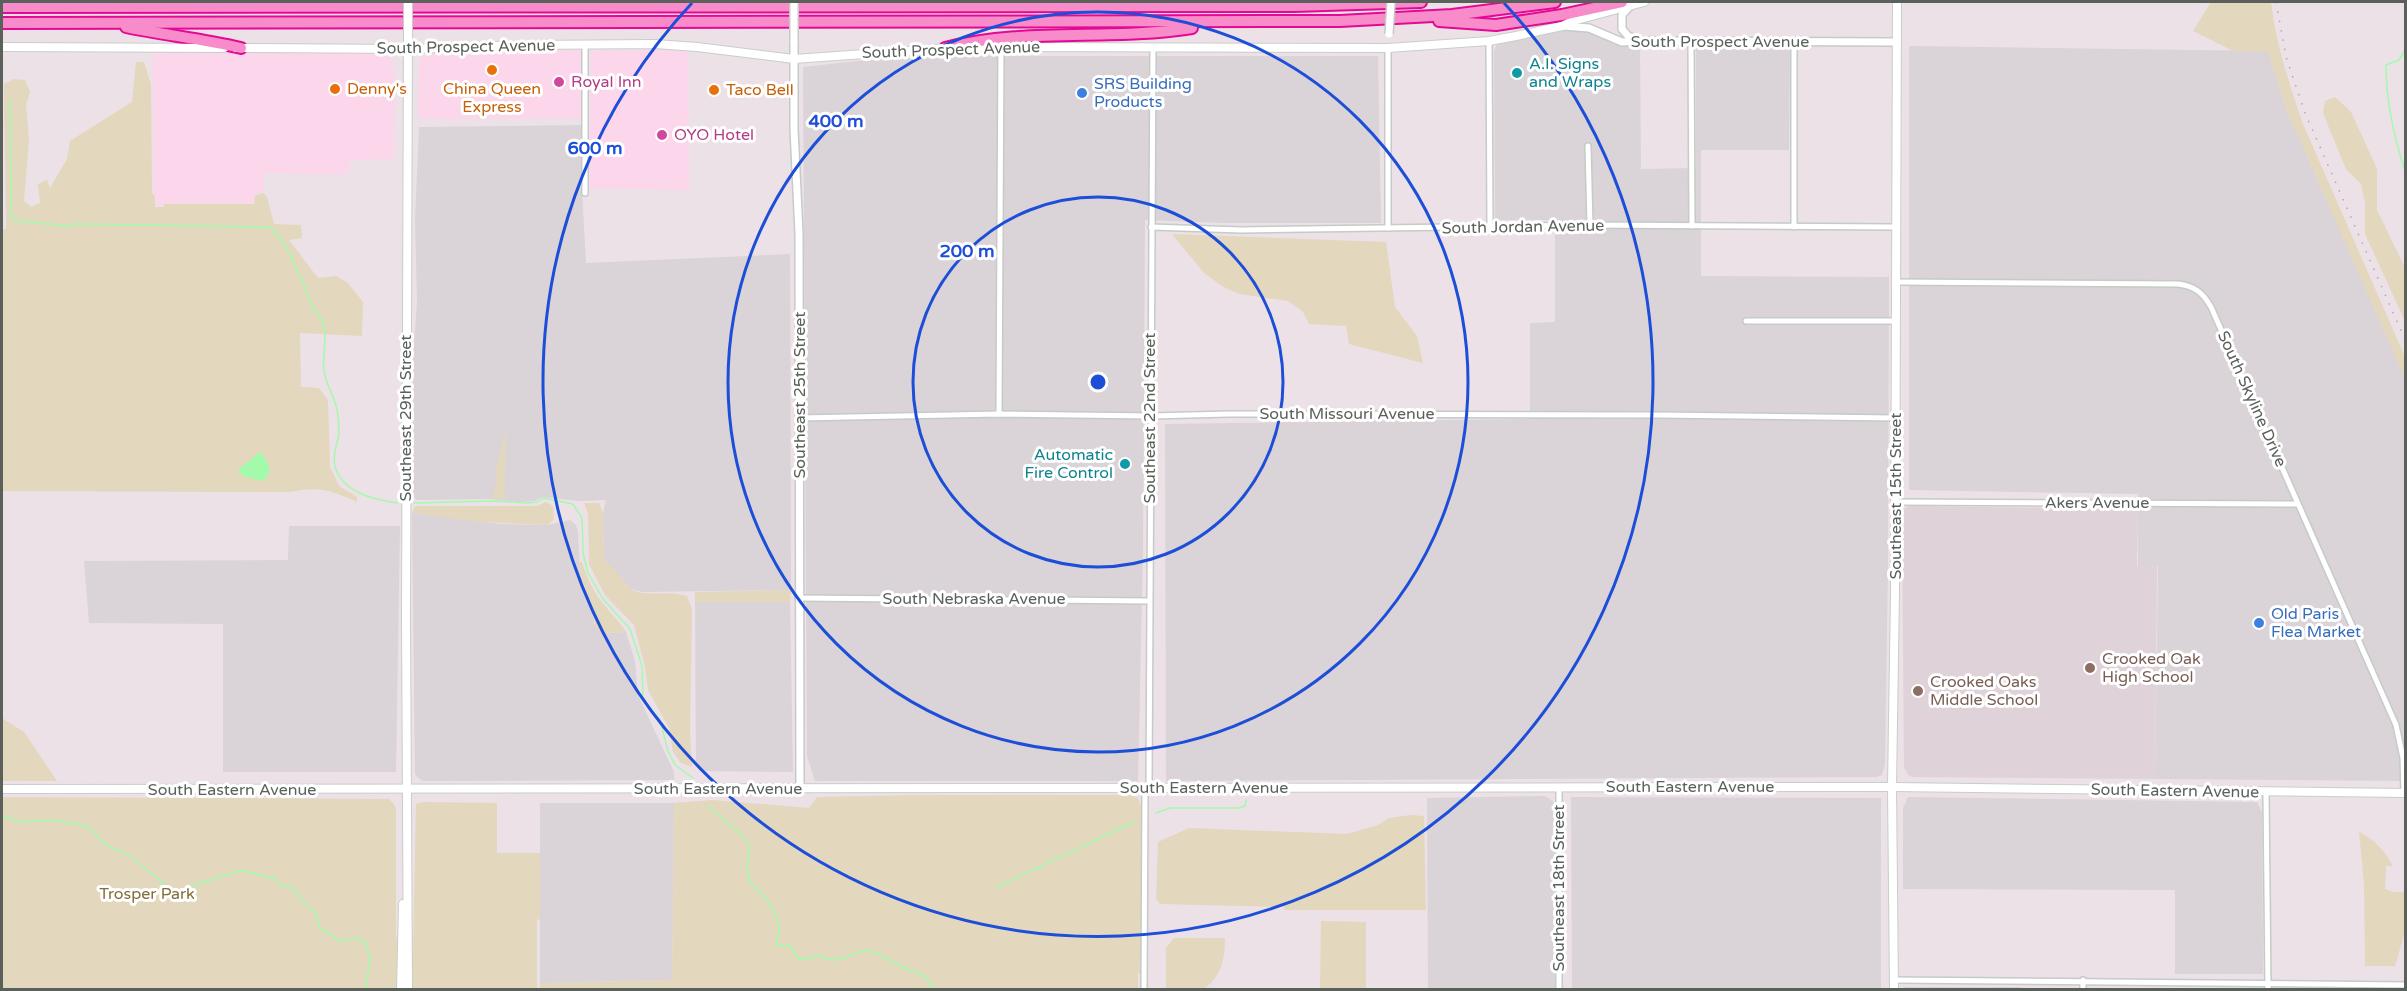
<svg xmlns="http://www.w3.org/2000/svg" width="2407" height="991" viewBox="0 0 2407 991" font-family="'Varela Round',sans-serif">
	<rect width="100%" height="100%" fill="#ece1e7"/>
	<g fill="#fcd6eb">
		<path d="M581,50L582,118L418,119L419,65L420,59L424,56L431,53L458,52Z"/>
		<path d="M591,50H688L689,190L589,188Z"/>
		<path d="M153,51L390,53L395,76L394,159L349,160V174L264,173L263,192L254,195V203H162L161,206H157L156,195L154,193Z"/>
	</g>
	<g fill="#dad3d7">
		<path d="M1571,29L1588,30L1622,45L1640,46L1641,169L1696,168V48H1790L1789,150H1701V276L1889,277L1888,564L1885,764L1882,775L1877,777L1166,781L1165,424L1530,419V323L1555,322V220H1495L1494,51L1497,44L1502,43Z"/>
		<path d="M1909,46L2268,51L2287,111L2405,377V781L2155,779L2158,566H2138V494L1909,490Z"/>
		<path d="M964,56H1378L1381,223H1222L1145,220L1143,549L1138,781H815L807,756L803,67L875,59Z"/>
		<path d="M582,125L581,173L586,263L790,254L791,590L642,592L631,589L604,559L603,513L606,500L580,501L542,497L535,501L521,502L488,499L417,500L413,497V360L417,302L415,219L419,127Z"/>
		<path d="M412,513L500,524L548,525L570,520L575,524L578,530L580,574L595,612L594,624L604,633L626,632L635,661L638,695L674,772V780L423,781L418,778L415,774Z"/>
		<path d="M289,526H400L396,772H223V624L89,623L84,561L288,560Z"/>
		<path d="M695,602H790L793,772L700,771L696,766Z"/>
		<path d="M1545,796L1553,801L1555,808V989H1428L1427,798Z"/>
		<path d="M1571,797L1881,798V989H1572Z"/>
		<path d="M1908,797L2257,802L2262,812L2263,974H2175V890L1903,889V808Z"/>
		<path d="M540,803H674L672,980L540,983Z"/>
		<path d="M1903,987H2021V989L1903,990Z"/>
	</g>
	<path fill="#dfd2d9" d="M1909,506L2138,509L2137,566H2157L2155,779L1913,777L1908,775L1904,768L1902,517L1903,509Z"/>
	<g fill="#e3d7be">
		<path d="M2211,2H2271C2276,44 2289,84 2303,124L2405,357V379L2287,111L2268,52L2233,51L2193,31Z"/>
		<path d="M136,62H144L151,85L152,193L155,196V207H164V204H254L255,196L263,193L267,197L274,224L301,225L302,238L289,240L318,278L336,276L348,283L363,302L362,336L300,333L301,387L319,388L328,400L330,467L339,486L357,497V502C330,490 319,486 290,492L2,491V229H6C6,180 4,132 4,84L14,79L25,80L30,92L26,105L29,140L24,201L31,207L40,203L38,184L47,180L50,188L67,159L70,141L132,102Z"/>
		<path d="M2335,97L2351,112L2377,169V210L2405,268V321L2365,234V203L2361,184L2346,169L2329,128L2323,112L2325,101Z"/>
		<path d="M1172,234L1386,242L1395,307L1417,336L1423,363L1349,344L1346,326L1309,324L1303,312L1288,301L1239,294L1222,286L1204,273Z"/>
		<path d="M506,427L505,499L490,498C499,489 494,477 497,466C500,453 503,440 506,427Z"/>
		<path d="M546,502L553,506L554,519L548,525L478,522L412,513L415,506H537Z"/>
		<path d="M584,503H599L603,513L604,559C614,567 621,579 630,588C642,598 671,590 687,596L692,609L690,735L692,767L681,763L673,752L669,728L648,690L645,667L634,625L605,595L589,564L588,514Z"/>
		<path d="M582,562C587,578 594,593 605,606C612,615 620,622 626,632L604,633L595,629V612L580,574L579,563Z"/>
		<path d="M791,590L790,602H695V592Z"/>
		<path d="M2,718L24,732L57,781H2Z"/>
		<path d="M917,795H1131L1138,798L1141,807V974L1138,973V989H540V983L672,980L674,803L712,800L809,808L817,797Z"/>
		<path d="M2,797L389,799L394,804L396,810V937L413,953L416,804L423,802L497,803V853H540V920L537,919V989L2,990Z"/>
		<path d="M1411,815L1424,816L1426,910H1284V907L1160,904L1156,899L1158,842L1189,828L1347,834L1378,825L1389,818Z"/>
		<path d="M2359,832C2375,840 2384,850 2393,866H2386L2385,889L2394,892H2405L2404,935L2395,966H2365L2364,884Z"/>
		<path d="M1321,921L1366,922V989H1320Z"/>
		<path d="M1174,938H1225C1225,958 1221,978 1203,989H1166V948Z"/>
	</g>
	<path fill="#a2fbab" d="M260,452C268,461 275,473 262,481L243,476L238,470Z"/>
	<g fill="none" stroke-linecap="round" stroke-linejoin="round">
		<g stroke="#a2fbab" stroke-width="1.5">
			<path d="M2405,2V50L2399,60L2386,65C2386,102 2394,138 2406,174"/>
			<path d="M10,100L11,216L15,221L71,226L74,224L269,227C284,235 306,289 312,305C314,313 322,318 324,325C327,340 322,356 324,371C326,385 335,397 337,410C338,416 339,427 339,433C336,451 328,464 343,481C356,496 379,500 397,503"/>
			<path d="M414,503L494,501L528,503L537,502L543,498L573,504L582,518L583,553L588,573L603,599L630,629L642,666L643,699L660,720L668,751L675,765L693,778"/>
			<path d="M708,806L744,837L750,848C748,860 745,868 750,881C752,887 759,889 763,895C773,908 785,928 776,943L777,945H789L799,959H810L817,955C843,969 849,948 871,951L912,971C922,972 930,981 935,990"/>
			<path d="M1156,813L1170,808H1238L1245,806L1246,800"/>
			<path d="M2,816L21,822L51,820L83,825L90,828L106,845L129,855L172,890H180L241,870L276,879L279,885L293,888L303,902L316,913L320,928L340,941L357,938L365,942L370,957L366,990"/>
			<path d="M997,887L1134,822"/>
		</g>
		<g stroke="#c5cbc7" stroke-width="8">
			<g id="minor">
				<path d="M1489,41L1490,227"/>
				<path d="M1691,42L1692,226"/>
				<path d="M1794,42V227"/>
				<path d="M585,45V193"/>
				<path d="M1388,48V228"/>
				<path d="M1588,146L1590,225"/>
				<path d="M1151,227L1241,230L1590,225L1896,227"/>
				<path d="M1896,282L2178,284C2195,286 2203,293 2211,307L2396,725L2403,758L2404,793"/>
				<path d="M1746,321H1896"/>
				<path d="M999,414L1001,46"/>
				<path d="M799,418L999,414L1151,416L1228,414L1659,415L1896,418"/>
				<path d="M1895,502L2298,504"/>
				<path d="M798,598L1149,601"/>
				<path d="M1149,788L1153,47"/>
				<path d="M2266,792L2268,990"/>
				<path d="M1894,980L2406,985"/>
				<path d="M1144,990L1145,788"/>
				<path d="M1559,990V787"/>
				<path d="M2083,990V980"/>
			</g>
		</g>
		<g stroke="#c5cbc7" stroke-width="10">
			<g id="tertiary">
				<path d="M1630,6L1622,15V29L1628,36L1638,40"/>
				<path d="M1563,26L1589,28L1622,42L1640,41L1897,42"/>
				<path d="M794,40V129L799,234L800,789"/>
			</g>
		</g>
		<g stroke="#c7cfc9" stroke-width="10">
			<g id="secondary">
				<path d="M2,47L224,48"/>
				<path d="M967,47L1388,48L1489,41L1516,36L1562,26L1573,21L1644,2"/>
				<path d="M236,48L408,49L527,45L655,44L697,47L794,59L949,48"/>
				<path d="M2,789L1892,787L2406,793"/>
				<path d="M401,990L403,904"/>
				<path d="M408,990L406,619L408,37"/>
				<path d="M1894,990L1892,787L1895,592L1897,2"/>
			</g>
		</g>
		<g stroke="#e40995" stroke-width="14">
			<g id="motorway">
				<path d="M2,7L1294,6L1421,2"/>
				<path d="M1439,21L1496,25L1562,15L1622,2"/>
				<path d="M2,23L1340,21L1452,15L1555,2"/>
				<path d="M126,27C164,35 203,39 241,48"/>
				<path d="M945,48C1025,27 1111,41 1192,28"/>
			</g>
		</g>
		<use href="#minor" stroke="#fff" stroke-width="5"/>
		<use href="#tertiary" stroke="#fff" stroke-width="7"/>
		<use href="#secondary" stroke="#fff" stroke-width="8"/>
		<use href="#motorway" stroke="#f88ccb" stroke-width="10"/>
		<path stroke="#acadac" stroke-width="1.5" stroke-dasharray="1.5 8" stroke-linecap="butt" d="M2276,2L2286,57L2305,113L2406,342"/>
		<g stroke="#c5cbc7" stroke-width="10" stroke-linecap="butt">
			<g id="tertiary-bridge">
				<path d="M1389,34L1391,2"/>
				<path d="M794,40V2"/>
			</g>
		</g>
		<g stroke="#c7cfc9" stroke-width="10" stroke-linecap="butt">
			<path id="secondary-bridge" d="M408,2V37"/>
		</g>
		<use href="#tertiary-bridge" stroke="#fff" stroke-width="7"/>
		<use href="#secondary-bridge" stroke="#fff" stroke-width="8"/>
	</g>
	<g fill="none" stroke="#1d4ed8" stroke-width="3">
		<circle cx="1098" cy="382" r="185"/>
		<circle cx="1098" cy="382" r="370"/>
		<path d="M1504 3A555 555 0 1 1 692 3"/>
	</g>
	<g fill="#e8710a" stroke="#fff" stroke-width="2">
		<circle cx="492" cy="70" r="6"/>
		<circle cx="335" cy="89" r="6"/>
		<circle cx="714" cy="90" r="6"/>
	</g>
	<g fill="#0f9aa8" stroke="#fff" stroke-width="2">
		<circle cx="1517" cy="73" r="6"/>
		<circle cx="1125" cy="464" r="6"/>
	</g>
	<g fill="#d1479c" stroke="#fff" stroke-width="2">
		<circle cx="559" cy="82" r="6"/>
		<circle cx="662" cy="135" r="6"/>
	</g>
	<g fill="#3f7fe0" stroke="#fff" stroke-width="2">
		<circle cx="1082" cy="93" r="6"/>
		<circle cx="2259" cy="623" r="6"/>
	</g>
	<g fill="#8d6e63" stroke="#fff" stroke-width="2">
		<circle cx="2090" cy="668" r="6"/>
		<circle cx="1918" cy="691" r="6"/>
	</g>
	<g text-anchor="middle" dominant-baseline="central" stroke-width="6" stroke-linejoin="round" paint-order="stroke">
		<g font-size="16" fill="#5a615b" stroke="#fff">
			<text x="1720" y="42">South Prospect Avenue</text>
			<text transform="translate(466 47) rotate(-1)">South Prospect Avenue</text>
			<text transform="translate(951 50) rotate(-2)">South Prospect Avenue</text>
			<text transform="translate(1523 227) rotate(-1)">South Jordan Avenue</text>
			<text transform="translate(800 395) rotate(-90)">Southeast 25th Street</text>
			<text transform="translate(2252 399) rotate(66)">South Skyline Drive</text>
			<text x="1347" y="414">South Missouri Avenue</text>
			<text transform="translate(406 418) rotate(-90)">Southeast 29th Street</text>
			<text transform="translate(1150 418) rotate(-90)">Southeast 22nd Street</text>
			<text transform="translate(1896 496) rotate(-90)">Southeast 15th Street</text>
			<text x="2097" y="503">Akers Avenue</text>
			<text x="974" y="599">South Nebraska Avenue</text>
			<text x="1690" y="787">South Eastern Avenue</text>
			<text x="1204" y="788">South Eastern Avenue</text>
			<text x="718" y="789">South Eastern Avenue</text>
			<text x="232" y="790">South Eastern Avenue</text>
			<text transform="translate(2175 791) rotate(1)">South Eastern Avenue</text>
			<text transform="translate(1559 888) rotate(-90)">Southeast 18th Street</text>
		</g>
		<g font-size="16" fill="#0d838f" stroke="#fff" text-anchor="start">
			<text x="1529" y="64">A.I. Signs<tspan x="1529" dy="18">and Wraps</tspan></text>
			<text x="1113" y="455" text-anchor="end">Automatic<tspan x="1113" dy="18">Fire Control</tspan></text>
		</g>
		<g font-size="16" fill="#b23c85" stroke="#fff" text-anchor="start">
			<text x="571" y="82">Royal Inn</text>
			<text x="674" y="135">OYO Hotel</text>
		</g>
		<g font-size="16" fill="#366cbe" stroke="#fff" text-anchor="start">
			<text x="1094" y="84">SRS Building<tspan x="1094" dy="18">Products</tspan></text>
			<text x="2271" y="614">Old Paris<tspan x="2271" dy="18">Flea Market</tspan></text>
		</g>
		<g font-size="16" fill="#c56008" stroke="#fff" text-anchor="start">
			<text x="347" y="89">Denny's</text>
			<text x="492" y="89" text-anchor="middle">China Queen<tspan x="492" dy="18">Express</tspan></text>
			<text x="726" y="90">Taco Bell</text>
		</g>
		<g font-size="16" fill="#785e54" stroke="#fff" text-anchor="start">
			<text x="2102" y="659">Crooked Oak<tspan x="2102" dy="18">High School</tspan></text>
			<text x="1930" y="682">Crooked Oaks<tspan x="1930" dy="18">Middle School</tspan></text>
		</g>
		<g font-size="16" fill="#826d38" stroke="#fff">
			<text x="147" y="894">Trosper Park</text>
		</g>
	</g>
	<circle cx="1098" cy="382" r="9" fill="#1d4ed8" stroke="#fff" stroke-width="3"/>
	<g font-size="18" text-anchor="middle" font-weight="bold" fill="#1d4ed8" stroke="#fff" stroke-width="6" stroke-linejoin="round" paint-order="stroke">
		<text x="836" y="127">400 m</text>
		<text x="595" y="154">600 m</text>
		<text x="967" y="257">200 m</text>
	</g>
	<rect width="2407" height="991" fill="none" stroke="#5a615b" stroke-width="6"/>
</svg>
